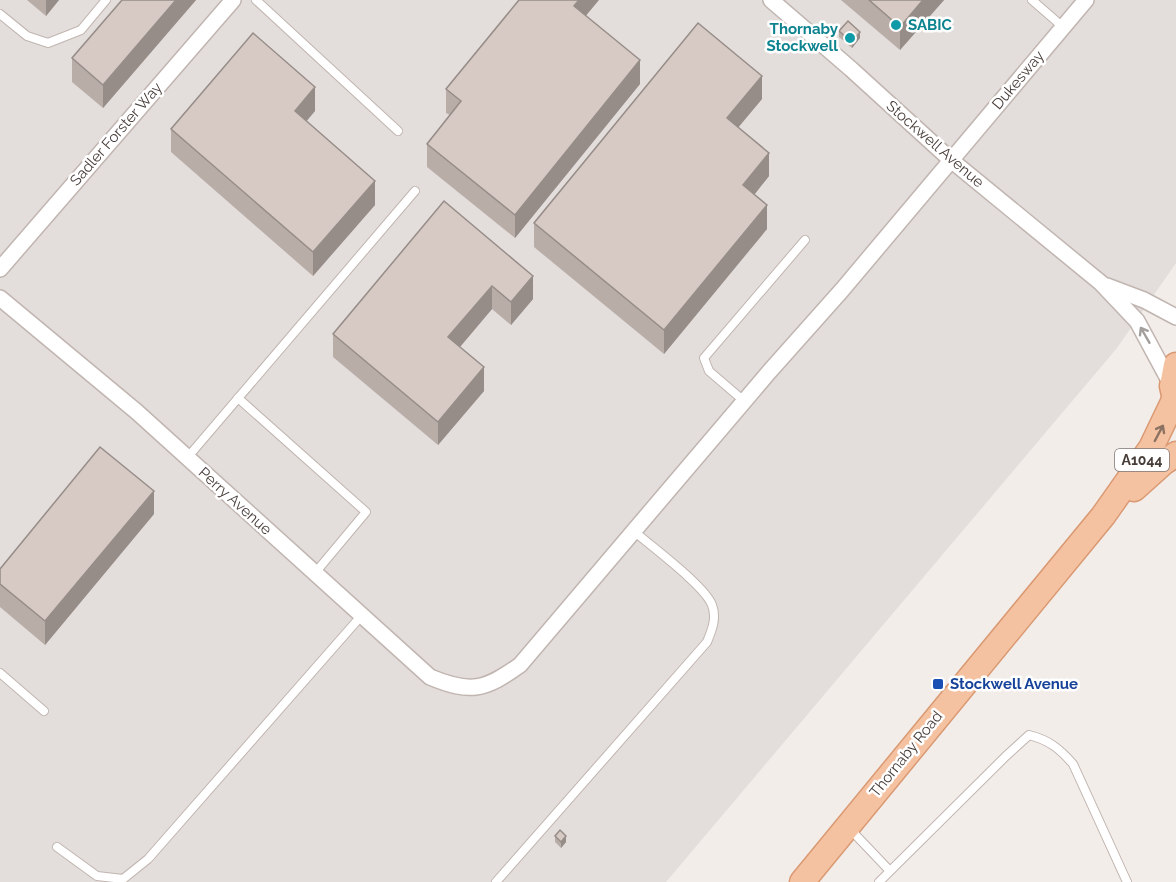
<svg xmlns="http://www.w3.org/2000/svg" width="1176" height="882" viewBox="0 0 1176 882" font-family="Raleway,sans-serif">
	<rect width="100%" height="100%" fill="#f3edea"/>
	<path fill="#e3dddb" d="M0,0H1176V263L1117,348L666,882H0Z"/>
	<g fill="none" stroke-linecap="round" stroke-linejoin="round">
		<g stroke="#c1b5b0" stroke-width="10">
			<g id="service">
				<path d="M256,0L398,131"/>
				<path d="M1032,0L1063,27"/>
				<path d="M0,14L27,36L48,43L81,30L106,0"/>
				<path d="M238,398L366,512L315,573"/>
				<path d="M744,401L709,371L704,358L805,240"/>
				<path d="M187,458L415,191"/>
				<path d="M0,673L44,711"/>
				<path d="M849,828L889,870"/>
				<path d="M57,847L97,876L123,879L148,859L362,615"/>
				<path d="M496,882L707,642C712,630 717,618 712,605C705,586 652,547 635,532"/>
				<path d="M879,882L1006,756L1029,735C1049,740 1060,749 1073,764L1127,882"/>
			</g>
		</g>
		<g stroke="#c1b5b0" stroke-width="18">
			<g id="minor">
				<path d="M771,0L851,69L951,160L1101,283L1137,321L1172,386"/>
				<path d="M0,269L233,0"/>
				<path d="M1107,286L1144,300L1176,317"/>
				<path d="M0,298L137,412L430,677C471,694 485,690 520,665L769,372L842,290L1086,0"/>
			</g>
		</g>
		<g stroke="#d99972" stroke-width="27">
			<g id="primary">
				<path d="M1176,365L1172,386L1176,404"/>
				<path d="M1134,489L1163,463L1176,454"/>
				<path d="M802,882L1103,516L1151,448L1174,400"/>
			</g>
		</g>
		<use href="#service" stroke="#fff" stroke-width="8"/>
		<use href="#minor" stroke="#fff" stroke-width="15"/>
		<use href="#primary" stroke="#f5c2a1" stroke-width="24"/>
	</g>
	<g fill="#b9ada8">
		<path d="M27,0H59L46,16Z"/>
		<path d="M122,0H196L103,108L72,82V58Z"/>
		<path d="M841,0H944L900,50Z"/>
		<path d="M839,31L860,38L852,48L839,37Z"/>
		<path d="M640,84L515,238L427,167V144L450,115L446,113V89Z"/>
		<path d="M762,99L738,127L769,176L754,195L767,229L664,354L534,247V223Z"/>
		<path d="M315,111L306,121L375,205L313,276L171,152V129Z"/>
		<path d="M444,201L533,299L511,325L492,309L460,347L484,391L438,445L333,357V334Z"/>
		<path d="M154,514L45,645L0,607V569Z"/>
		<path d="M555,836L566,842L561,848L555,842Z"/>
	</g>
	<g fill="#968d88">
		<path d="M46,0H59L46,16Z"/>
		<path d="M176,0H196L103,108V85Z"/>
		<path d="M579,0H599L574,30V6Z"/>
		<path d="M923,0H944L900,50V27Z"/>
		<path d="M860,32V38L852,48V42Z"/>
		<path d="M640,60V84L515,238V215Z"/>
		<path d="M762,76V99L727,141V118Z"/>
		<path d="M315,87V111L295,135V111Z"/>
		<path d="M769,153V176L743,209V185Z"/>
		<path d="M375,181V205L313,276V252Z"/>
		<path d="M767,205V229L664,354V330Z"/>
		<path d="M533,276V299L511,325V302Z"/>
		<path d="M492,286V309L448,361V337Z"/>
		<path d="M484,367V391L438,445V422Z"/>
		<path d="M154,491V514L45,645V621Z"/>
		<path d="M566,836V842L561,848V842Z"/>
	</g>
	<g fill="#d7c9c3" stroke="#968d88" stroke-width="1.5">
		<path d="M122,0H176L103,85L72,58Z"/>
		<path d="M519,0H579L574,6L640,60L515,215L427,144L461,101L446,89Z"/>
		<path d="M869,0H923L900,27Z"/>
		<path d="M848,21L860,32L852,42L839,31Z"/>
		<path d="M698,23L762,76L727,118L769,153L743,185L767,205L664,330L534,223Z"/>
		<path d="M253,33L315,87L295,111L375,181L313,252L171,129Z"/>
		<path d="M444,201L533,276L511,302L492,286L448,337L484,367L438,422L333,334Z"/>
		<path d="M100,447L154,491L45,621L0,584V569Z"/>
		<path d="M560,830L566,836L561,842L555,836Z"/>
	</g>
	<defs><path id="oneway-shaft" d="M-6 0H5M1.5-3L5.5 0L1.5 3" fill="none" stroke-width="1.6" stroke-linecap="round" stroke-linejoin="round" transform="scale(1.5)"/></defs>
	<use stroke="#a29e9c" href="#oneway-shaft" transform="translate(1145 335) rotate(-120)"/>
	<use stroke="#8c7262" href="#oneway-shaft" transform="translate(1159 433) rotate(-62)"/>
	<g fill="#0f9aa8" stroke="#fff" stroke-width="2">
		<circle cx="896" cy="25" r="6"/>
		<circle cx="850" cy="38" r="6"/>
	</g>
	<rect fill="#1a4fb4" stroke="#fff" stroke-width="2" x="932" y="678" width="12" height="12" rx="3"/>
	<g text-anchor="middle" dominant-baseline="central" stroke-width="5" stroke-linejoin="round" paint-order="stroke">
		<rect fill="#fff" stroke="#7e7674" stroke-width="1.5" x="1115" y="449" width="54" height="22" rx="4.5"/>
		<g font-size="14" font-weight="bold" fill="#463c38">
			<text x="1142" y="460">A1044</text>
		</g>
		<g font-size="15" font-weight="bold" fill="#0d838f" stroke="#fff" text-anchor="start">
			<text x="908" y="25">SABIC</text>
			<text x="838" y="29" text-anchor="end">Thornaby<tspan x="838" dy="17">Stockwell</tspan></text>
		</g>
		<g font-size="15" fill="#463c38" stroke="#fff">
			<text transform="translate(1018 80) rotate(-50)">Dukesway</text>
			<text transform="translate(116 134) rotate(-49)">Sadler Forster Way</text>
			<text transform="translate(935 144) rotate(41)">Stockwell Avenue</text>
			<text transform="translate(235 501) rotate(42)">Perry Avenue</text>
			<text transform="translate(906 754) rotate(-51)">Thornaby Road</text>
		</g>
		<g font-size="15" font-weight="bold" fill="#164399" stroke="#fff" text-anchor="start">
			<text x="950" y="684">Stockwell Avenue</text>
		</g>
	</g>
</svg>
